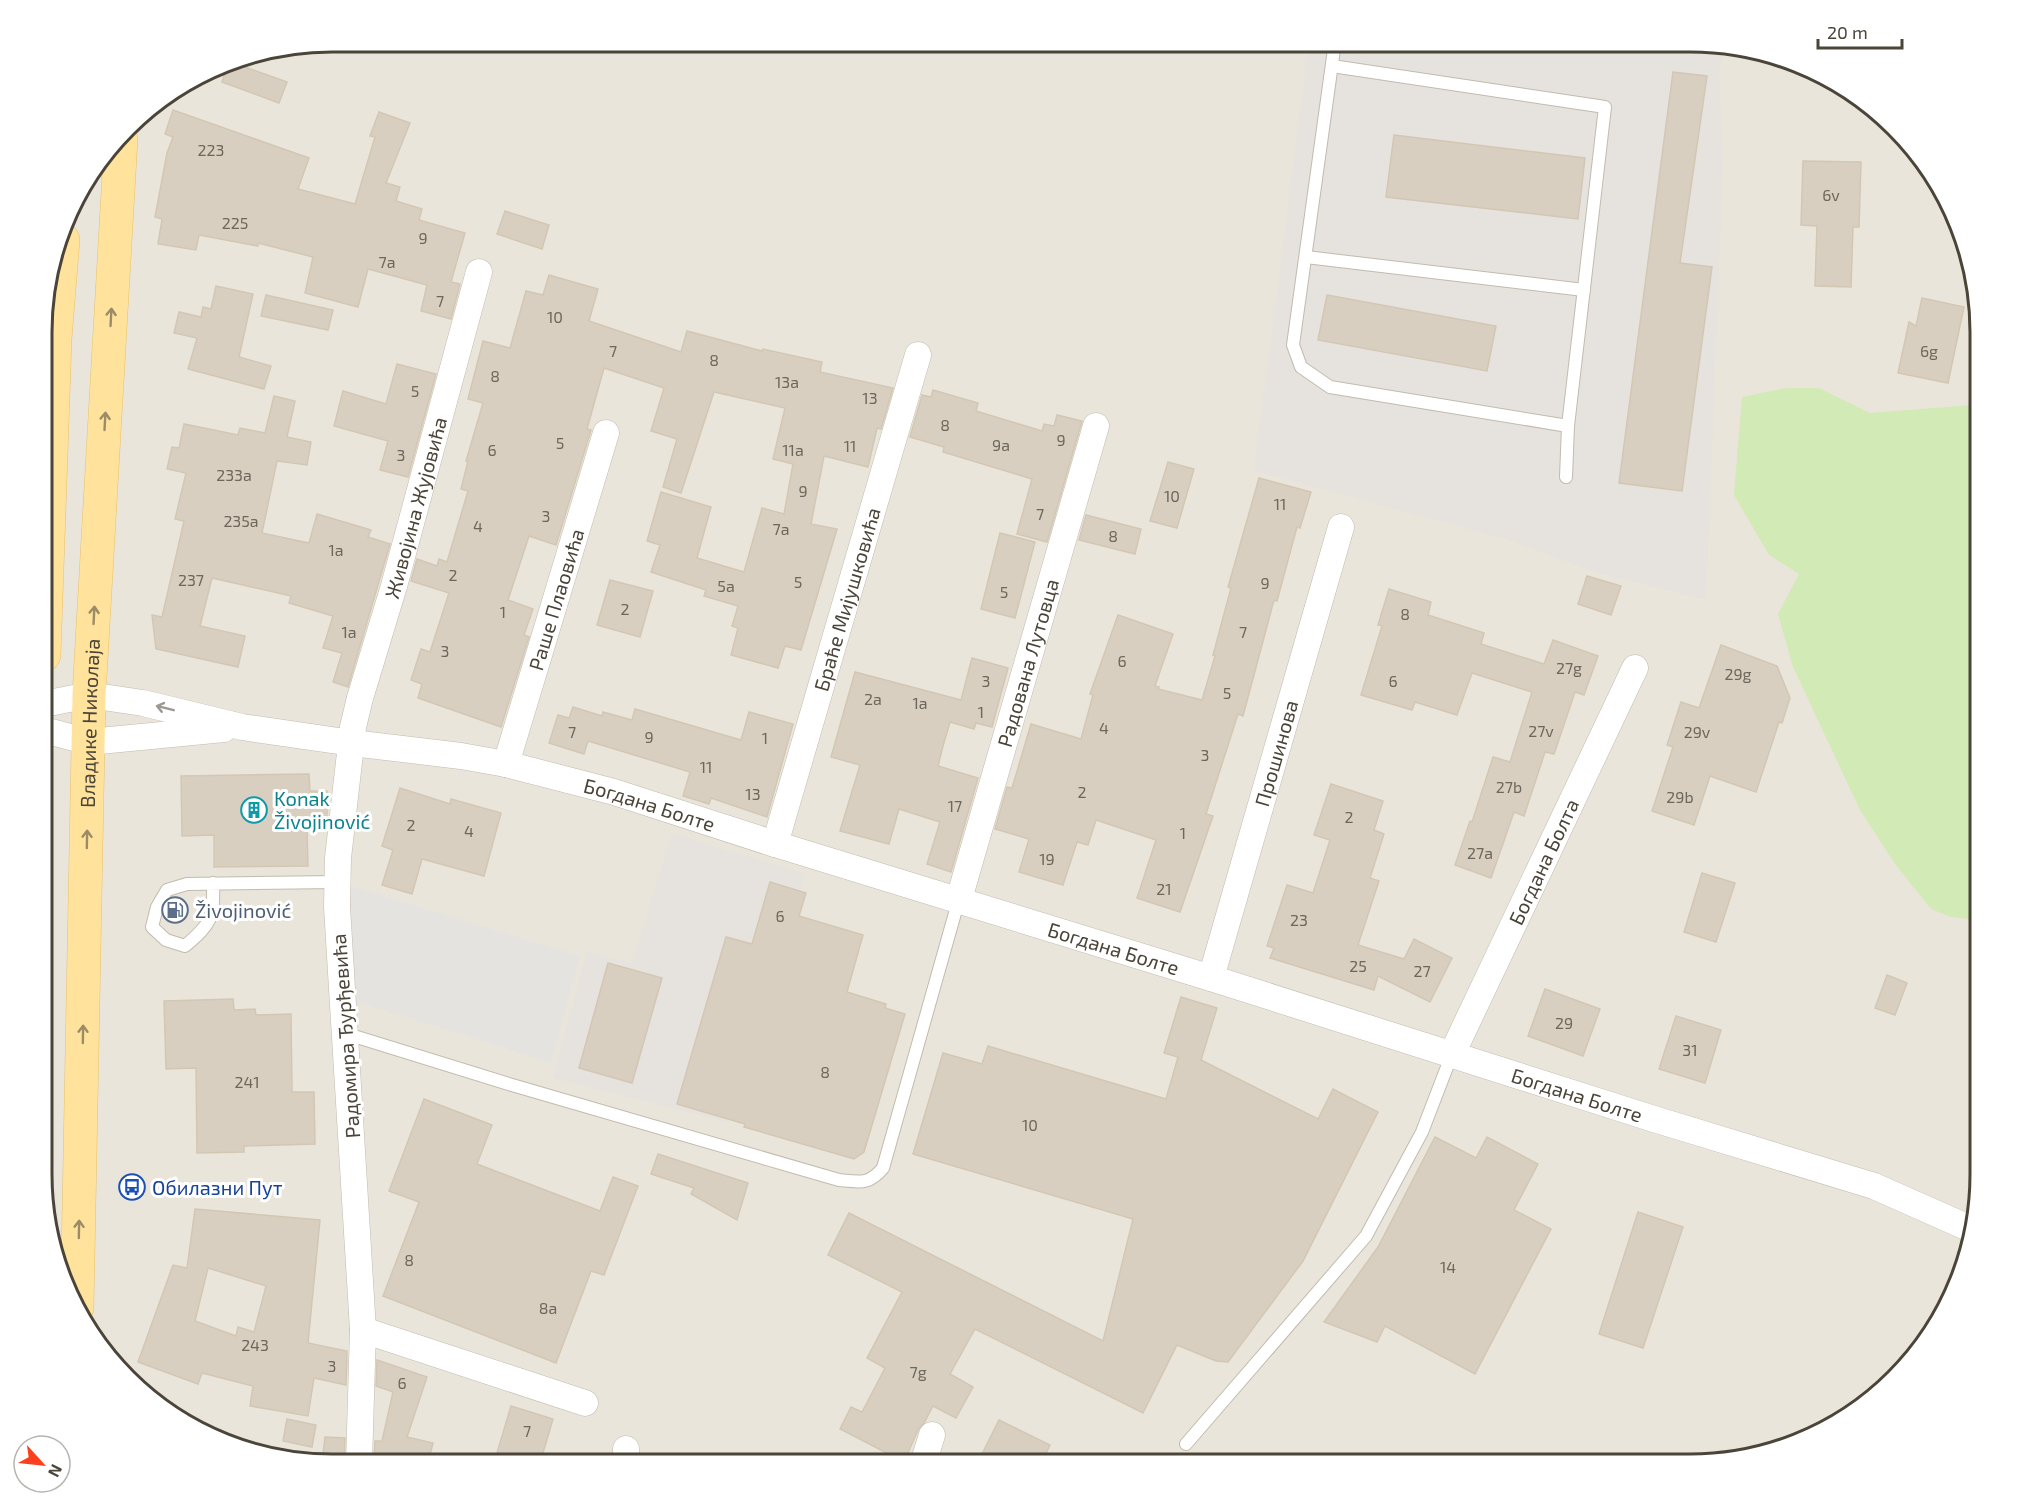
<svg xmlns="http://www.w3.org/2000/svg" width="2022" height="1506" viewBox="0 0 2022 1506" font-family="'Exo 2',sans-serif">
	<rect width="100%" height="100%" fill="#f6f3ec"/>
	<path fill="#eae5da" d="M333,42L1708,43L1800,64L1881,114L1950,204L1980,332L1979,1193L1958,1285L1908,1365L1818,1434L1689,1464L314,1463L222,1442L141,1392L72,1302L43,1193L45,294L81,188L141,114L239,58Z"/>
	<g fill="#e6e2dd">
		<path d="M1309,42L1708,43L1727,47L1719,69L1723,164L1706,600L1598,573L1506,539L1254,471Z"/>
		<path d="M672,833L805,874L728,1122L553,1078L587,951L632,963Z"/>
	</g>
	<path fill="#d2eab5" d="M1786,388H1819L1870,413L1972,405L1980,407V920L1951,917L1931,909L1895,864L1860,810L1793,667L1778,614L1799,574L1769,555L1734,495L1742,397Z"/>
	<path fill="#e5e3e0" d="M345,884L580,956L551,1063L348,999Z"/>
	<g fill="#d8cfc1" stroke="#d3c7b4" stroke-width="1.5" fill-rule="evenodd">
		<path d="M231,62L287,82L279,103L222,82L228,64Z"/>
		<path d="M1673,72L1707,76L1680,263L1712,267L1682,491L1619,483Z"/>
		<path d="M173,110L309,158L298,189L355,204L375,137L370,136L379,112L410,123L386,183L400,187L396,201L422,209L419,220L465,233L451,282L460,284L451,319L421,311L427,285L368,269L358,307L305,293L313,257L258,243V246L199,235L196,250L158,244L162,219L155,217L167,153L173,137L165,134Z"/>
		<path d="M1394,135L1585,158L1578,219L1386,197Z"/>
		<path d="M1803,161L1861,162L1859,227H1853L1851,287L1815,286L1817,226L1801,225Z"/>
		<path d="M505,211L549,225L542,249L497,234Z"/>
		<path d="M549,275L598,289L589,321L681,352L687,331L762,351L763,349L822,362L820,372L893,388L881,429L877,428L868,467L824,456L811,524L837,529L801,650L785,646L778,668L731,655L738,628L732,626L738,606L704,596L706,590L651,572L660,545L647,541L661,492L711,507L697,558L744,572L762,508L784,514L793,464L773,459L785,408L714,392L681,493L663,487L677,439L651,431L664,388L604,368L587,429L591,430L556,545L529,536L508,600L533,609L524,635L529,637L501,727L418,698L422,684L411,680L421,649L430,652L449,593L411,581L417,559L437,566L439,559L447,562L468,491L461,489L468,461H466L483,403L468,399L483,341L510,348L526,291L543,295Z"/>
		<path d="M216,286L253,294L239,357L271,366L264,389L188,369L197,338L174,333L179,312L201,317L203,307L211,309Z"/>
		<path d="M266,295L333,310L328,330L261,316Z"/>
		<path d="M1327,295L1496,326L1487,371L1318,340Z"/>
		<path d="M1922,298L1964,307L1948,383L1898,373L1909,322L1916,326Z"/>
		<path d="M397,364L436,374L408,477L380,470L388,441L334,426L343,391L386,404Z"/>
		<path d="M933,390L978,403L976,411L1042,431L1044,424L1054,426L1057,415L1082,421L1047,542L1017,534L1032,479L943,452L944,447L910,437L922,395L931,397Z"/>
		<path d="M274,396L295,401L287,437L311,442L307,465L277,461L262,533L309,543L317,514L371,530L368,537L390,544L348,687L333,682L342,653L323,648L333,616L289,603L291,596L212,578L200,626L245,636L238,667L156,649L152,615L162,617L184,521L175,519L186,473L167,469L172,447L179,448L184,424L238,435L240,428L265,433Z"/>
		<path d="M1168,462L1194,469L1177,528L1150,521Z"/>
		<path d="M1259,478L1311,492L1300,528L1297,527L1277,601L1274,600L1243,716L1238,714L1206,814L1213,816L1180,912L1137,898L1156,840L1096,820L1088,845L1077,842L1063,885L1019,872L1029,839L995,829L1007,787L1012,788L1031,724L1081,739L1093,695L1090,694L1118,615L1173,634L1155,686L1159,687L1158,689L1202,700L1215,656L1213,655L1231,588L1228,587Z"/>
		<path d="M1086,515L1141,529L1135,554L1079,540Z"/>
		<path d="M1000,533L1035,542L1015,618L981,609Z"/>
		<path d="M1587,576L1621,586L1611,615L1578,604Z"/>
		<path d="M610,580L653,591L640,637L597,625Z"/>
		<path d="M1389,589L1431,602L1428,615L1484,633L1481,644L1544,664L1553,640L1598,656L1584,695L1575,692L1554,754L1545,752L1524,816L1514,812L1491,878L1455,865L1470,821L1472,822L1493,757L1510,762L1532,692L1472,673L1457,715L1415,702L1412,710L1361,695L1382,626L1378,625Z"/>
		<path d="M1721,645L1777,666L1790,698L1782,723L1779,722L1756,792L1710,776L1694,825L1652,811L1673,747L1667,745L1681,702L1699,708Z"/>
		<path d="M972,658L1008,668L992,727L976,723L974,729L950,722L943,746L938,766L978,778L951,872L927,864L940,822L899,809L889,844L840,831L860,765L831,757L855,672L961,700Z"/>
		<path d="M573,707L602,716L603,712L632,720L635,709L741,740L749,712L793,724L767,817L711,798L709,804L683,796L690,772L588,741L584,754L549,743L558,715L569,718Z"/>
		<path d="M309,774L310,791H327V822L326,828L307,829L308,866L214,867V835L182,836L181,776Z"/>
		<path d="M1331,784L1383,801L1374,830L1384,834L1370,878L1379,881L1358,945L1404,959L1414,939L1452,958L1430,1002L1378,976L1374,990L1270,958L1274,948L1267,946L1287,885L1313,893L1330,840L1314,835Z"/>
		<path d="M400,788L450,804L451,799L501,813L484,876L422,859L412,894L382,885L393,850L382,846Z"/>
		<path d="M1702,873L1735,883L1716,942L1684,932Z"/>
		<path d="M770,882L806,893L799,916L863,935L847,992L886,1004L885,1008L905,1014L864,1152L854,1159L744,1127L745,1124L677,1104L726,937L752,944Z"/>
		<path d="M608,963L662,978L632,1083L579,1068Z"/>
		<path d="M1887,975L1907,983L1895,1015L1875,1008Z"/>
		<path d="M1545,989L1600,1009L1583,1056L1528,1036Z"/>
		<path d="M1181,997L1217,1008L1201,1060L1318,1119L1333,1089L1378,1112L1303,1261L1228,1362L1216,1361L1177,1345L1143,1413L975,1329L950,1374L973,1387L956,1418L933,1406L924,1423L918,1430L904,1462L840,1429L851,1407L862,1412L885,1368L867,1358L902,1292L828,1255L849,1213L1103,1341L1133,1219L913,1154L943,1053L982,1064L988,1046L1166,1099L1178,1057L1164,1053Z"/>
		<path d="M233,999L234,1010L255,1009L256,1015L291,1014L292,1092H314L315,1144L244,1146V1152L197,1153L196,1068L166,1069L164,1001Z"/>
		<path d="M1676,1016L1721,1030L1705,1083L1659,1069Z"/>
		<path d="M424,1099L492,1125L477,1164L600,1211L613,1177L638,1186L604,1275L591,1271L556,1363L383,1296L419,1202L389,1191Z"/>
		<path d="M1435,1137L1476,1158L1487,1137L1538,1164L1514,1210L1551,1229L1475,1374L1385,1326L1377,1342L1324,1322L1378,1247Z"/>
		<path d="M658,1154L748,1183L737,1220L691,1194L694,1188L651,1174Z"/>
		<path d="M195,1209L320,1220L308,1343L347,1351L346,1385L314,1378L308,1416L250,1406L253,1386L202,1373L198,1384L138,1362L173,1265L187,1268ZM208,1268L266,1286L254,1332L238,1327L236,1336L195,1321Z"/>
		<path d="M1638,1212L1683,1227L1643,1348L1599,1334Z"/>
		<path d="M377,1360L427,1377L407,1437L433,1443L428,1463H374L375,1441H382L393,1392L376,1386Z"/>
		<path d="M511,1406L553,1419L540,1463H494Z"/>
		<path d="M287,1419L316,1425L312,1447L283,1441Z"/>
		<path d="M999,1420L1050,1445L1041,1464H992L980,1458Z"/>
		<path d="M325,1437L345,1438L344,1463H322Z"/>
	</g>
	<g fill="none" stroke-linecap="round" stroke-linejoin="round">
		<g stroke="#c2bbae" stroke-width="14">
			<g id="lane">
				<path d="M1335,42L1293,345L1301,367L1330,387L1568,426"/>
				<path d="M1332,66L1605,107L1568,426L1566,477"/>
				<path d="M1306,257L1584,290"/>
				<path d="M213,883C214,918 212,923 185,946L166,940L152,927L157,907L167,890L187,884L337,882"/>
				<path d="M344,1033L512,1085L839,1180C860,1182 869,1185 883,1168L959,899"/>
				<path d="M1186,1444L1366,1236L1422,1132L1452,1054"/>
			</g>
		</g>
		<g stroke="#c2bbae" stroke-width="27">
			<g id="street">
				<path id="s1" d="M44,704L89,695L143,703L242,727L352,743L461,756L506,764L614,792L775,844L1211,978L1654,1119L1874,1186L1971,1229"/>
				<path d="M44,730L89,742L224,729"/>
				<path id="s2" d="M506,764L606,433"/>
				<path id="s3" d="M775,844L918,355"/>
				<path id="s4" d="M959,899L1096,426"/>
				<path id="s5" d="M1211,978L1341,527"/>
				<path id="s6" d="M1452,1054L1635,668"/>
				<path d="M363,1330L585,1403"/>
				<path id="s7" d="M359,1463L363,1330L337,907L338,858L353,727L360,698L394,586L479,272"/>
				<path d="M626,1464V1449"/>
				<path d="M923,1464L932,1435"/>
			</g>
		</g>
		<g stroke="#e6c16a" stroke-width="34">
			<g id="primary">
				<path d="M44,655L55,339L63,240"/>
				<path id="s8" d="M77,1308L89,695L121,139"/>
			</g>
		</g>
		<use href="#lane" stroke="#fff" stroke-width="12"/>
		<use href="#street" stroke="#fff" stroke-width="26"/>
		<use href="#primary" stroke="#ffe39c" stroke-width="33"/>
	</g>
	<defs><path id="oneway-shaft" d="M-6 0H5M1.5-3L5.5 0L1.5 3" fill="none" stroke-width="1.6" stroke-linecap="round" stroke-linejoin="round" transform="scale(1.5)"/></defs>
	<g stroke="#9c8c66">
		<use href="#oneway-shaft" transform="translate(111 317) rotate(-87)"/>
		<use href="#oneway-shaft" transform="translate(105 421) rotate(-87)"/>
		<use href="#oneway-shaft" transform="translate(94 615) rotate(-87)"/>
		<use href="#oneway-shaft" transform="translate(87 839) rotate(-89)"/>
		<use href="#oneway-shaft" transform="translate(83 1034) rotate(-89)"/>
		<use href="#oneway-shaft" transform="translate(79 1229) rotate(-89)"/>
	</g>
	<use stroke="#9c9892" href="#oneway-shaft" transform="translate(165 708) rotate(-166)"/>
	<defs>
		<g id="building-ring" transform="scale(1.35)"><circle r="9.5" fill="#fff" stroke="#0f9aa8" stroke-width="1.5"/><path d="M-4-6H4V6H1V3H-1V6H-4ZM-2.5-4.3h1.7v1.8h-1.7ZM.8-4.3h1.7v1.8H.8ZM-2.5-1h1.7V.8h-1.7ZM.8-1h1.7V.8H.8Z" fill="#0f9aa8"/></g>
		<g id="fuel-ring" transform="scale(1.35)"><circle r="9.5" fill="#fff" stroke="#5c6f8a" stroke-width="1.5"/><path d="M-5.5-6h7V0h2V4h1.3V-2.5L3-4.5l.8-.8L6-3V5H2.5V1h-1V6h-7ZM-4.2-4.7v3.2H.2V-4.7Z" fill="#5c6f8a"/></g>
		<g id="bus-ring" transform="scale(1.35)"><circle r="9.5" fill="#fff" stroke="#1a4fb4" stroke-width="1.5"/><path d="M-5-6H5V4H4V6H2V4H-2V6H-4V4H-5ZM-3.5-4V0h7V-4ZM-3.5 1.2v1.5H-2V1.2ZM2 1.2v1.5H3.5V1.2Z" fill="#1a4fb4"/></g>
	</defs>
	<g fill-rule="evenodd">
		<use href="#building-ring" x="254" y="810"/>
		<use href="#fuel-ring" x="175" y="910"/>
		<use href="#bus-ring" x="132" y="1187"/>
	</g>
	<g text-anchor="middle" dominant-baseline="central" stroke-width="6" stroke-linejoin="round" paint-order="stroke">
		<g font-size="16" fill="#6e675b">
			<text x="211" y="149">223</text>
			<text x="1831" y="194">6v</text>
			<text x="235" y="222">225</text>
			<text x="423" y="237">9</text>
			<text x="387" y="261">7a</text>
			<text x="440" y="300">7</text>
			<text x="555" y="316">10</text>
			<text x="613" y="350">7</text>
			<text x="1929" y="350">6g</text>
			<text x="714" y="359">8</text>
			<text x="495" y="375">8</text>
			<text x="787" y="381">13a</text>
			<text x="415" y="390">5</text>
			<text x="870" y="397">13</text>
			<text x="945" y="424">8</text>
			<text x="1061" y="439">9</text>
			<text x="560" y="442">5</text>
			<text x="1001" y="444">9a</text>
			<text x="850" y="445">11</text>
			<text x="492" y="449">6</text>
			<text x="793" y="449">11a</text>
			<text x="401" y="454">3</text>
			<text x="234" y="474">233a</text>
			<text x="803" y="490">9</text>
			<text x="1172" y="495">10</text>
			<text x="1280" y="503">11</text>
			<text x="1040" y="513">7</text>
			<text x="546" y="515">3</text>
			<text x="241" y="520">235a</text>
			<text x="478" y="525">4</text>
			<text x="781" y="528">7a</text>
			<text x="1113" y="535">8</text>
			<text x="336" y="549">1a</text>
			<text x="453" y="574">2</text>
			<text x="191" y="579">237</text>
			<text x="798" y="581">5</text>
			<text x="1265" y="582">9</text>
			<text x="726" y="585">5a</text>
			<text x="1004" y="591">5</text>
			<text x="625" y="608">2</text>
			<text x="503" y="611">1</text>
			<text x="1405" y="613">8</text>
			<text x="349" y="631">1a</text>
			<text x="1243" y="631">7</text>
			<text x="445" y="650">3</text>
			<text x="1122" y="660">6</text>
			<text x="1569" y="667">27g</text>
			<text x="1738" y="673">29g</text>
			<text x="986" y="680">3</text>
			<text x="1393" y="680">6</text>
			<text x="1227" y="692">5</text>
			<text x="873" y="698">2a</text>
			<text x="920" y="702">1a</text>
			<text x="981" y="711">1</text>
			<text x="1104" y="727">4</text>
			<text x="1541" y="730">27v</text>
			<text x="572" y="731">7</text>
			<text x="1697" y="731">29v</text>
			<text x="649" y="736">9</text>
			<text x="765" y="737">1</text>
			<text x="1205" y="754">3</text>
			<text x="706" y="766">11</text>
			<text x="1509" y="786">27b</text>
			<text x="1082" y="791">2</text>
			<text x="753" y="793">13</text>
			<text x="1680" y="796">29b</text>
			<text x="955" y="805">17</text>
			<text x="1349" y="816">2</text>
			<text x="411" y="824">2</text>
			<text x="469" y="830">4</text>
			<text x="1183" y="832">1</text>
			<text x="1480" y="852">27a</text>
			<text x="1047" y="858">19</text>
			<text x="1164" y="888">21</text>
			<text x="780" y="915">6</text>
			<text x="1299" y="919">23</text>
			<text x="1358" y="965">25</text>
			<text x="1422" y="970">27</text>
			<text x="1564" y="1022">29</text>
			<text x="1690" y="1049">31</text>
			<text x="825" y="1071">8</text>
			<text x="247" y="1081">241</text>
			<text x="1030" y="1124">10</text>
			<text x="409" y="1259">8</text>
			<text x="1448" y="1266">14</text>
			<text x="548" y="1307">8a</text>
			<text x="255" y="1344">243</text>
			<text x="332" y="1365">3</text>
			<text x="918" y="1371">7g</text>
			<text x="402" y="1382">6</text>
			<text x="527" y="1430">7</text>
		</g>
		<g font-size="20" fill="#4b4439" stroke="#fff">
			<text stroke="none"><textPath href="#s7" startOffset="966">Живојина Жујовића</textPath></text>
			<text stroke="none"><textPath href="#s2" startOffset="172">Раше Плаовића</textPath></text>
			<text stroke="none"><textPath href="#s3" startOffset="255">Браће Мијушковића</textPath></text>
			<text stroke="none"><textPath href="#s4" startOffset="246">Радована Лутовца</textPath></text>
			<text stroke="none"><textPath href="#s8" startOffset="585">Владике Николаја</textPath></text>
			<text stroke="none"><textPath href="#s5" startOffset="234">Прошинова</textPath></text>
			<text stroke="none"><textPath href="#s1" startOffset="618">Богдана Болте</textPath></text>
			<text stroke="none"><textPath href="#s6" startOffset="213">Богдана Болта</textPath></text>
			<text stroke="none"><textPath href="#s1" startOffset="1104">Богдана Болте</textPath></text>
			<text transform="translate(345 1036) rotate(-94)">Радомира Ђурђевића</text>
			<text stroke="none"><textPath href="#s1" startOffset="1590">Богдана Болте</textPath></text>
		</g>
		<g font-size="20" fill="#0d838f" stroke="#fff" text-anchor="start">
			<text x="274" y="798">Konak<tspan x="274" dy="23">Živojinović</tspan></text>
		</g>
		<g font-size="20" fill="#4e5e75" stroke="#fff" text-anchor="start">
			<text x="195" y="910">Živojinović</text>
		</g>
		<g font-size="20" fill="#164399" stroke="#fff" text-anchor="start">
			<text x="152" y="1187">Обилазни Пут</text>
		</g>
	</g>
	<path d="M0 0H2022V1506H0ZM332 52H1690A280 280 0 0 1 1970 332V1174A280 280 0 0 1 1690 1454H332A280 280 0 0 1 52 1174V332A280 280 0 0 1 332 52Z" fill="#fff" fill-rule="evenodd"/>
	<path fill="none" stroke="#4b4439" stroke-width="3" d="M332 52H1690A280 280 0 0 1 1970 332V1174A280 280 0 0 1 1690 1454H332A280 280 0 0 1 52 1174V332A280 280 0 0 1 332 52Z"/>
	<g transform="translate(42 1464) rotate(117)"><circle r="28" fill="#ffffff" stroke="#b7b4b0" stroke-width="1.5"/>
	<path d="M0-4.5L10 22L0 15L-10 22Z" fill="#fc3f1d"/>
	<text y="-9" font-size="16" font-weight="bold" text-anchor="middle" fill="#4b4439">N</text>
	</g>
	<path d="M1818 39v9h84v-9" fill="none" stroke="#4b4439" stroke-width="3"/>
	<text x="1827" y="39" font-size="18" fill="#4b4439" stroke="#ffffff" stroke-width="4.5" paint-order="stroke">20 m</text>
</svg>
